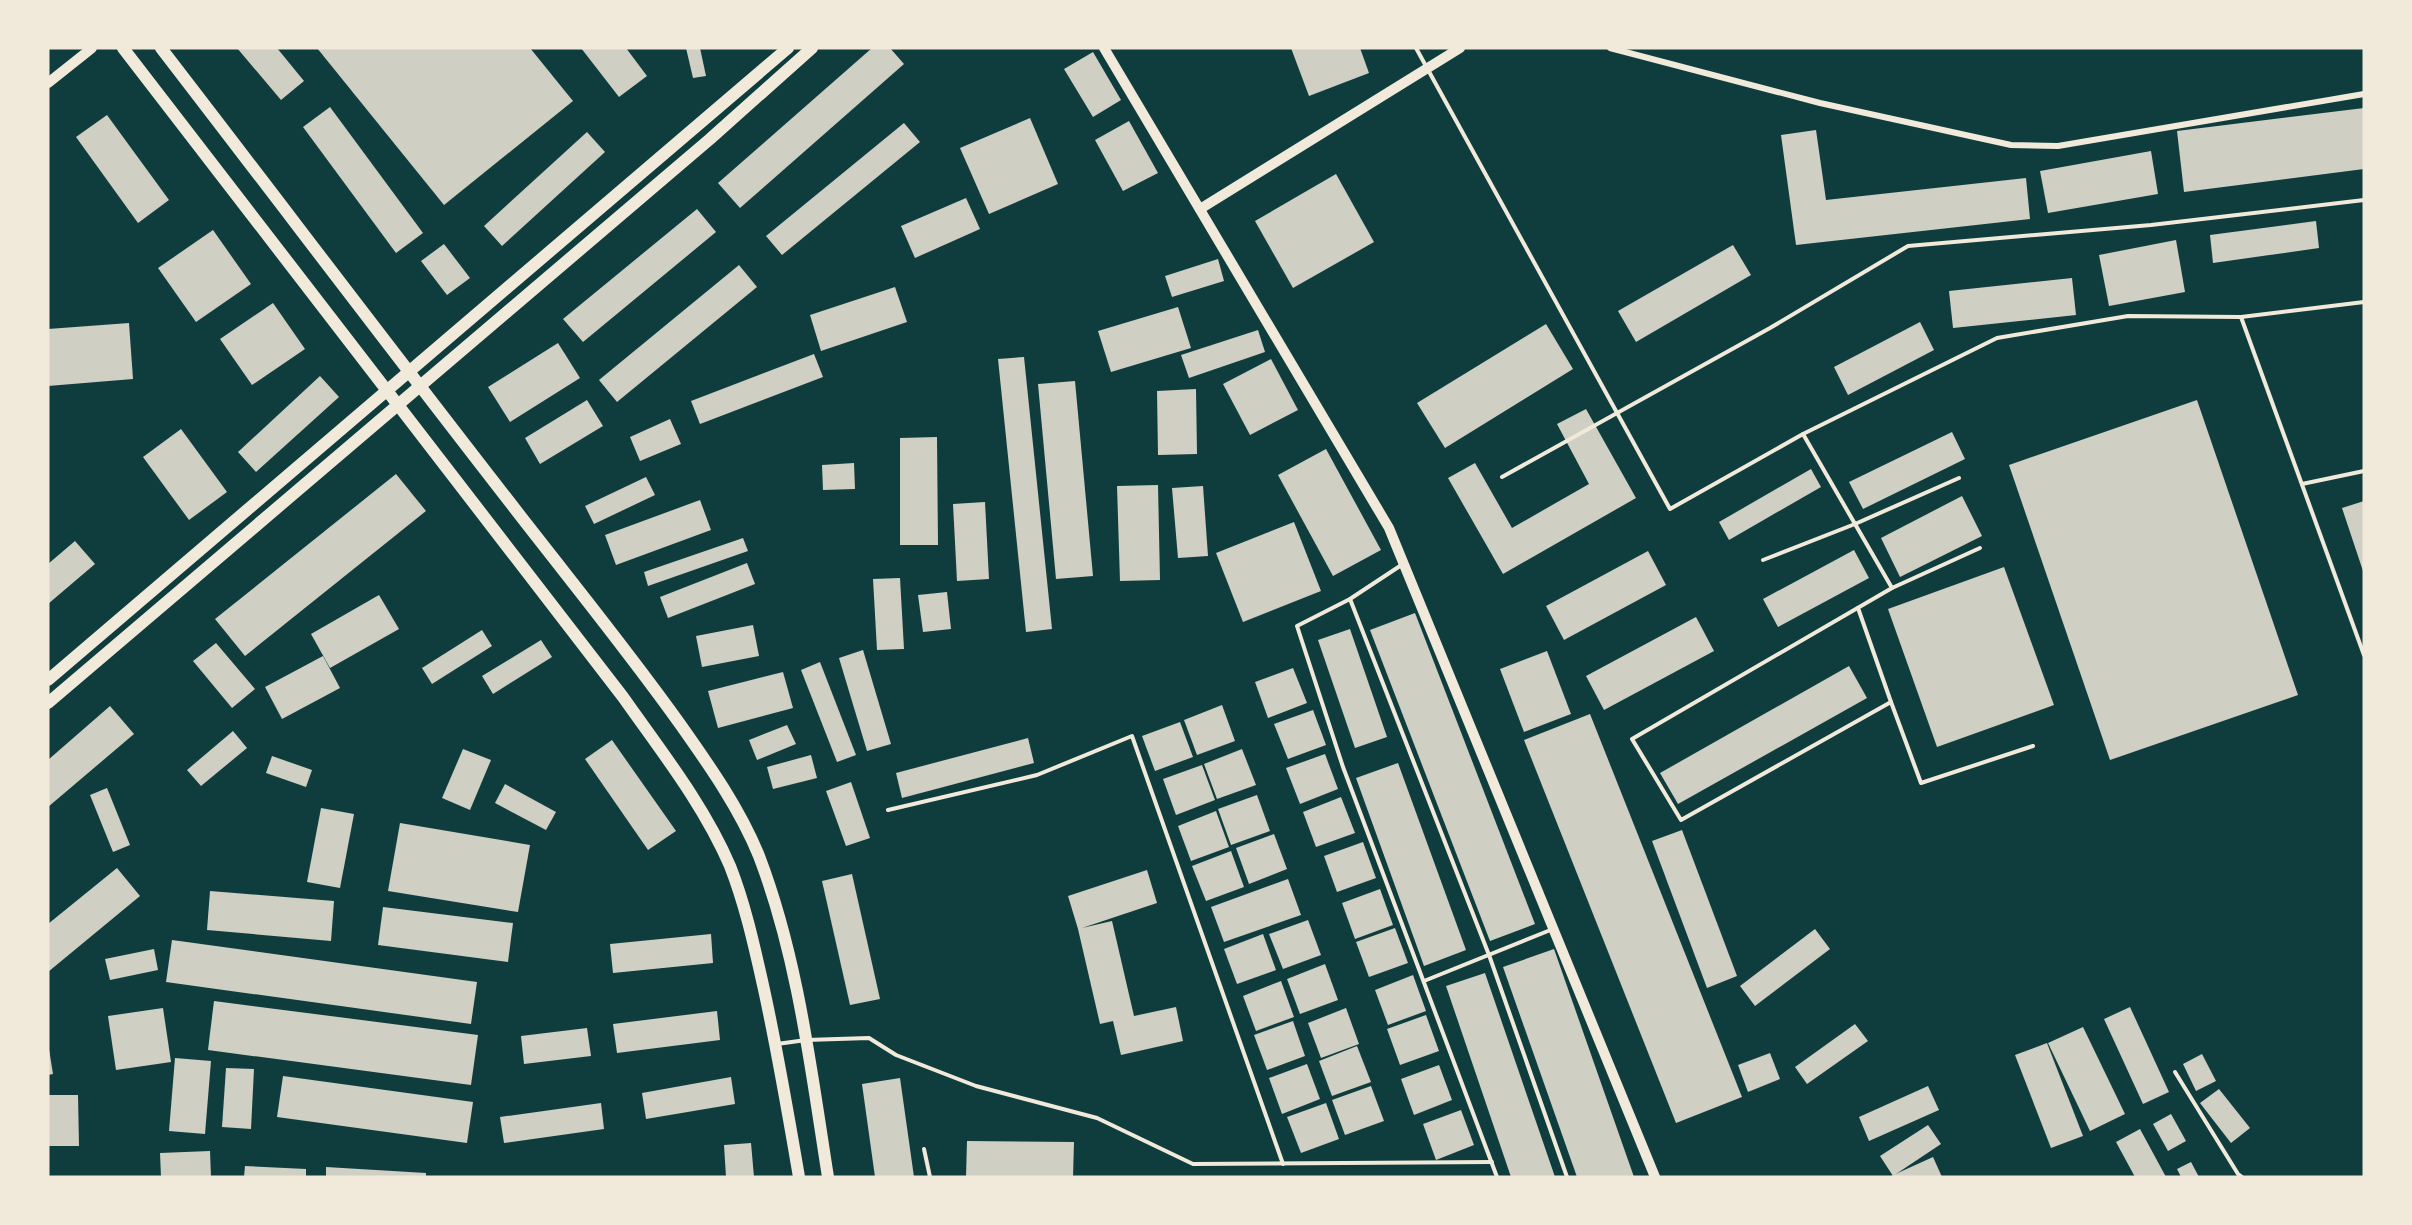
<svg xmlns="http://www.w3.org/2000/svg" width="2412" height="1225" viewBox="0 0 2412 1225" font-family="'Sofia Sans Condensed',sans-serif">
	<rect width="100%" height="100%" fill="#0f3d3e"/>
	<g fill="#cfcfc3">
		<path d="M237,48H277L304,81L281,100Z"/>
		<path d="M317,48H530L573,101L444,205Z"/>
		<path d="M581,48H626L647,76L619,97Z"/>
		<path d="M686,48H700L706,76L693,78Z"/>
		<path d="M872,48H890L904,64L740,208L718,183Z"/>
		<path d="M1291,48H1360L1369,73L1309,96Z"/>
		<path d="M1093,52L1121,100L1093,117L1064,69Z"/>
		<path d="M330,107L423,233L396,253L303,127Z"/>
		<path d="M2364,108V169L2184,192L2177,131Z"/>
		<path d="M107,115L169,200L138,223L76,137Z"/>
		<path d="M1030,118L1058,184L989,214L960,148Z"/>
		<path d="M1129,121L1158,173L1123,191L1095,140Z"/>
		<path d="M904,123L920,142L782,255L766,236Z"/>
		<path d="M1816,130L1826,200L2026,178L2030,219L1796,245L1781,135Z"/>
		<path d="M587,132L605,152L502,246L484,226Z"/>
		<path d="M2151,151L2158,194L2048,213L2040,171Z"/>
		<path d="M1336,174L1374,242L1293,288L1255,221Z"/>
		<path d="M966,198L980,229L915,258L901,226Z"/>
		<path d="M697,209L716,232L583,342L563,319Z"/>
		<path d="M2316,221L2319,248L2213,263L2210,235Z"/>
		<path d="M213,230L251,284L196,322L158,268Z"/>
		<path d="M2176,240L2185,292L2109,306L2099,255Z"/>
		<path d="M444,244L470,278L447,295L421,261Z"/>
		<path d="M1733,245L1751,275L1636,342L1618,311Z"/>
		<path d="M1218,259L1224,281L1172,297L1165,276Z"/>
		<path d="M739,265L757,287L617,402L599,380Z"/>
		<path d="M2072,278L2076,315L1953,328L1949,291Z"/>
		<path d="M895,287L907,322L821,351L810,315Z"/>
		<path d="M273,303L305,349L252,385L220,339Z"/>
		<path d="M1178,307L1191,348L1111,372L1098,331Z"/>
		<path d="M1920,322L1934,350L1848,395L1834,367Z"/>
		<path d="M129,323L133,379L48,386V329Z"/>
		<path d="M1546,324L1573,369L1445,448L1417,403Z"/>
		<path d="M1258,330L1265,352L1189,378L1181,355Z"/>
		<path d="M558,343L580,378L510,422L488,387Z"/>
		<path d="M814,354L823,377L700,424L691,401Z"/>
		<path d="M1024,357L1052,629L1026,632L998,359Z"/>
		<path d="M1271,359L1298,410L1250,435L1223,384Z"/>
		<path d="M320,376L339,397L256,472L238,452Z"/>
		<path d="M1075,381L1093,576L1056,579L1038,384Z"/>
		<path d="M1196,389L1197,454L1158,455L1157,391Z"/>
		<path d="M587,400L603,426L540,464L525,438Z"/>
		<path d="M2197,400L2298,695L2110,760L2009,465Z"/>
		<path d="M1586,409L1636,498L1503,574L1448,478L1475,463L1512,528L1589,484L1557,424Z"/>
		<path d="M670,419L681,444L640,461L630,437Z"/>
		<path d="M181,429L227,492L189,520L143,457Z"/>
		<path d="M1952,432L1965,459L1863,509L1849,482Z"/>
		<path d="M937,437L938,545H900V438Z"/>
		<path d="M1326,449L1381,550L1333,576L1278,475Z"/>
		<path d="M854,463L855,489L823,490L822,465Z"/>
		<path d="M1811,469L1821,487L1729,540L1719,522Z"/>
		<path d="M396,474L426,511L245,656L215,619Z"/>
		<path d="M646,477L655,495L594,524L585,506Z"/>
		<path d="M1158,485L1160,580L1120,581L1117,486Z"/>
		<path d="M1203,486L1208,556L1178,558L1172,488Z"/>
		<path d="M1962,496L1982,536L1900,577L1881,538Z"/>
		<path d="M700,500L711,530L616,565L605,535Z"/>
		<path d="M2364,501V574L2342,508Z"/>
		<path d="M985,502L989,579L957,581L953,504Z"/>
		<path d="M1294,522L1321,591L1243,622L1216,553Z"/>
		<path d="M743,538L748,551L648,586L644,572Z"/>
		<path d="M75,541L95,564L48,604V564Z"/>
		<path d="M1854,550L1869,578L1778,627L1763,599Z"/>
		<path d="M1648,551L1666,585L1564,640L1546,606Z"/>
		<path d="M747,563L755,584L668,618L660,597Z"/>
		<path d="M2004,567L2054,705L1937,747L1888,609Z"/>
		<path d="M900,578L904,649L877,650L873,579Z"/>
		<path d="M947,592L951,629L923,632L918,595Z"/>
		<path d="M379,595L399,629L330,668L311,634Z"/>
		<path d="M1415,613L1535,924L1490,941L1370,630Z"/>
		<path d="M1696,617L1714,651L1604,710L1586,676Z"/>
		<path d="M753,625L759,656L702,667L696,636Z"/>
		<path d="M1350,629L1387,737L1355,748L1318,640Z"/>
		<path d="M482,630L492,646L432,684L422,668Z"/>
		<path d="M541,640L552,657L493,694L482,676Z"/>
		<path d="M216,643L255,689L232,708L193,661Z"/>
		<path d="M863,650L891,744L867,751L839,658Z"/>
		<path d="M1547,651L1571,714L1524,732L1500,669Z"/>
		<path d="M323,656L340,688L282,719L265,687Z"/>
		<path d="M820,662L856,755L837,762L801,670Z"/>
		<path d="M1849,666L1867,698L1678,804L1660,773Z"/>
		<path d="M1293,668L1307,703L1268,718L1255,682Z"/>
		<path d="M783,672L793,708L718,728L708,691Z"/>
		<path d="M1222,705L1235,741L1197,755L1184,720Z"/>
		<path d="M110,706L134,734L48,807V760Z"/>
		<path d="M1313,710L1326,745L1288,759L1274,724Z"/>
		<path d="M1590,714L1742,1097L1676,1123L1524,740Z"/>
		<path d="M1180,722L1193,757L1155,771L1142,736Z"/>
		<path d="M787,725L796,744L757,760L749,740Z"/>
		<path d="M233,731L247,748L201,786L187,770Z"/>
		<path d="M1028,738L1034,763L902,798L896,773Z"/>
		<path d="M612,740L676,831L648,850L585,759Z"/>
		<path d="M463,749L491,760L470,810L442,798Z"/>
		<path d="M1242,749L1256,785L1217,799L1204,764Z"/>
		<path d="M1325,754L1338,789L1300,804L1286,768Z"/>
		<path d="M811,755L817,778L773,789L767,767Z"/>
		<path d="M272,756L312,770L306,787L266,773Z"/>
		<path d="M1398,763L1466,950L1424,966L1356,778Z"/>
		<path d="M1202,765L1215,800L1176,815L1163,779Z"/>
		<path d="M851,782L870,838L846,846L826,791Z"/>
		<path d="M505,784L556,812L546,830L495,803Z"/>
		<path d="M107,788L130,845L113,852L90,795Z"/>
		<path d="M1257,795L1270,831L1231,845L1218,809Z"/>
		<path d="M1341,797L1355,833L1316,847L1303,812Z"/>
		<path d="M321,808L354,814L340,888L307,882Z"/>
		<path d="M1216,811L1229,847L1191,861L1178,826Z"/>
		<path d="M400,823L530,845L518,912L388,891Z"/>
		<path d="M1682,830L1737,976L1707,988L1652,841Z"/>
		<path d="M1274,834L1287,869L1249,884L1236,848Z"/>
		<path d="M1363,842L1376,878L1337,892L1324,856Z"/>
		<path d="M1231,851L1244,887L1206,901L1192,866Z"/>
		<path d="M117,868L140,896L48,972V924Z"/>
		<path d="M1147,870L1157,903L1082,928L1112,921L1134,1016L1176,1007L1183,1041L1121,1055L1113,1021L1100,1024L1078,929L1068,896Z"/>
		<path d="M852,874L880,999L850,1005L822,881Z"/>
		<path d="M1288,879L1301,915L1224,942L1211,907Z"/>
		<path d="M1380,889L1393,925L1355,939L1342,903Z"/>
		<path d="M210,891L334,901L331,941L207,930Z"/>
		<path d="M383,907L513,923L508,962L378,945Z"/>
		<path d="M1308,920L1321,955L1283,969L1269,934Z"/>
		<path d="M1395,928L1408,963L1369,977L1356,942Z"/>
		<path d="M1815,929L1830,949L1755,1006L1740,986Z"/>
		<path d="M711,934L713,963L613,973L610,944Z"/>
		<path d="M1263,934L1276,970L1237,984L1224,949Z"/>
		<path d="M172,940L477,982L471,1024L166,982Z"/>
		<path d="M154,949L158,970L110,980L105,959Z"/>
		<path d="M1554,949L1634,1177H1577L1503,967Z"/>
		<path d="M1325,964L1338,1000L1300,1014L1287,979Z"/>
		<path d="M1485,973L1555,1177H1511L1446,986Z"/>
		<path d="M1413,975L1426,1011L1388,1025L1375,990Z"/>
		<path d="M1281,981L1294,1017L1256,1031L1243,996Z"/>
		<path d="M214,1001L478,1035L471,1085L208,1050Z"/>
		<path d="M2130,1007L2169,1092L2143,1104L2104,1019Z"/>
		<path d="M163,1008L171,1062L116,1070L108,1016Z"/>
		<path d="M1346,1008L1359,1044L1321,1058L1308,1023Z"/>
		<path d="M717,1011L720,1040L617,1053L613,1024Z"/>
		<path d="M1426,1015L1439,1051L1400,1065L1387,1029Z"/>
		<path d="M1293,1021L1305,1056L1267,1070L1254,1035Z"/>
		<path d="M1855,1024L1868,1041L1807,1084L1795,1067Z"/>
		<path d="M2083,1027L2125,1114L2090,1131L2048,1043Z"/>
		<path d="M587,1028L591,1056L524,1064L521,1036Z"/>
		<path d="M48,1043L53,1074L48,1075Z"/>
		<path d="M2047,1043L2083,1136L2051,1148L2015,1055Z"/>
		<path d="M1357,1046L1371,1082L1332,1096L1319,1061Z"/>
		<path d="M1770,1053L1780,1079L1748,1092L1738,1065Z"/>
		<path d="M2202,1054L2216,1081L2196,1091L2183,1064Z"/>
		<path d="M175,1058L211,1061L205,1134L169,1131Z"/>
		<path d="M1307,1064L1320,1099L1282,1114L1269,1078Z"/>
		<path d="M1439,1065L1452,1100L1414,1115L1401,1079Z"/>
		<path d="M226,1068L254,1069L251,1129L222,1127Z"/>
		<path d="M283,1076L473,1102L467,1143L277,1117Z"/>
		<path d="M731,1077L735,1104L646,1119L642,1093Z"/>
		<path d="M900,1078L914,1177H875L862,1084Z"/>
		<path d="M1371,1086L1384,1121L1345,1135L1332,1100Z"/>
		<path d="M1928,1086L1939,1110L1869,1141L1859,1117Z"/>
		<path d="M2219,1089L2250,1128L2231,1143L2200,1103Z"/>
		<path d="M48,1095H78L79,1146H48Z"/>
		<path d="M601,1103L604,1129L504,1143L500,1117Z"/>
		<path d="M1326,1103L1339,1139L1301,1153L1287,1117Z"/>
		<path d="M1461,1110L1474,1145L1436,1160L1423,1124Z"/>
		<path d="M2171,1114L2186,1141L2168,1151L2153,1124Z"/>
		<path d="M1928,1125L1941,1144L1893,1176L1880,1156Z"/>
		<path d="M2140,1129L2166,1177H2135L2116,1142Z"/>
		<path d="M967,1141L1074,1142L1073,1177H966Z"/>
		<path d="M751,1143L754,1177H726L724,1145Z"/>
		<path d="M210,1151L211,1177H161L160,1153Z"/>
		<path d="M1933,1157L1942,1177H1889Z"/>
		<path d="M2191,1162L2199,1177H2181L2177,1169Z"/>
		<path d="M245,1166L306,1169V1177H244Z"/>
		<path d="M326,1167L426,1173V1177H326Z"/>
	</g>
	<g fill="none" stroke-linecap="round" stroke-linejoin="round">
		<g stroke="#f1e9da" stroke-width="4">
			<path d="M1416,48L1670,509L1803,434L1892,588L1632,739L1681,820L1891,702L1921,783L2033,746"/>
			<path d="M2364,302L2241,317L2364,655"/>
			<path d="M1803,434L1997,338L2128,316L2241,317"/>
			<path d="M1502,477L1770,328L1908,246L2151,225L2364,200"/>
			<path d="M2302,484L2364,471"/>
			<path d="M1763,560L1855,524L1959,478"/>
			<path d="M1403,564L1350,599L1297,626L1343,767L1497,1177"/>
			<path d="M1892,588L1980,548"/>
			<path d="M1350,599L1489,955L1567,1177"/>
			<path d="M1858,608L1891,702"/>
			<path d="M888,810L1037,775L1132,736L1283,1164"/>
			<path d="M1424,981L1553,929"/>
			<path d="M777,1044L806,1040L869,1038L896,1055L976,1086L1097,1118L1193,1164L1492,1162"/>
			<path d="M2175,1072L2238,1174L2242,1177"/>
			<path d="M924,1149L930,1177"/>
		</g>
		<path stroke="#f1e9da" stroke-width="6" d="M1610,48L1820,103L2011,145L2058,146L2364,94"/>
		<g stroke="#f1e9da" stroke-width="10">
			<path d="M1104,48L1389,528L1655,1177"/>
			<path d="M48,83L92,48"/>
			<path d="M1200,209L1460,48"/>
		</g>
		<g stroke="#f1e9da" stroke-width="12">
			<path d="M123,48L623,697C661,751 704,805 730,866C745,904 754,945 763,985C777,1048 788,1113 799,1177"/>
			<path d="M161,48C285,209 408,372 533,532C583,596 633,658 680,724C709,765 740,809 759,856C798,958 811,1070 828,1177"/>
			<path d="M48,680L788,48"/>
			<path d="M48,703L710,139L812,48"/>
		</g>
	</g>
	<rect width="2412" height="1225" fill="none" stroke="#f1e9da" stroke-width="99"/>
</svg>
